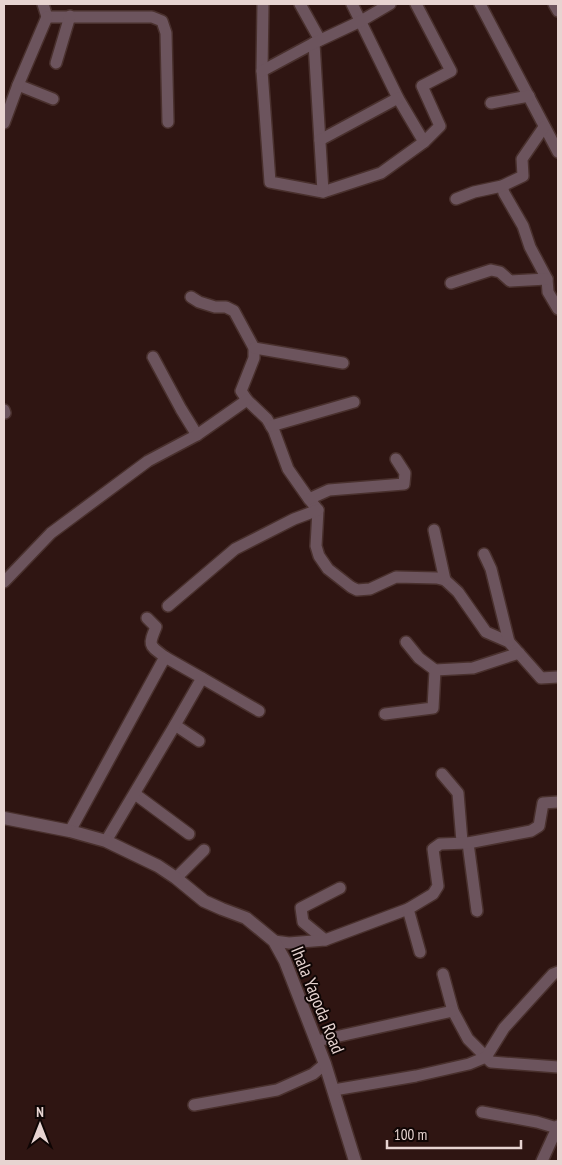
<svg xmlns="http://www.w3.org/2000/svg" width="562" height="1165" viewBox="0 0 562 1165" font-family="'PT Sans Narrow',sans-serif">
	<rect width="100%" height="100%" fill="#2f1512"/>
	<g fill="none" stroke-linecap="round" stroke-linejoin="round">
		<g stroke="#49302d" stroke-width="14">
			<g id="minor">
				<path d="M43,4L47,17"/>
				<path d="M263,4L262,71L270,182L323,192L381,173L424,142L440,126L422,86L451,71L416,4"/>
				<path d="M300,4L320,40"/>
				<path d="M352,4L398,98L424,142"/>
				<path d="M480,4L558,152"/>
				<path d="M554,4L558,11"/>
				<path d="M47,17H152L162,21L166,33L168,122"/>
				<path d="M314,43L323,192"/>
				<path d="M56,63L70,16"/>
				<path d="M262,71L314,43L361,21L390,4"/>
				<path d="M18,85L53,99"/>
				<path d="M491,103L529,96"/>
				<path d="M4,123L18,85L47,17"/>
				<path d="M320,140L398,98"/>
				<path d="M502,186L504,193L523,226L530,247L547,279L548,292L558,309"/>
				<path d="M456,199L474,192L502,186L523,176L522,159L544,127"/>
				<path d="M451,283L491,270L500,272L510,281L547,279"/>
				<path d="M191,297L199,302L215,307H226L234,311L254,348V358L241,391L247,400L267,419L274,431L288,469L309,499L318,510L316,546L319,556L328,569L351,587L357,590L370,589L396,577L437,578L445,580L458,592L486,632L509,642L541,678L558,677"/>
				<path d="M254,348L343,363"/>
				<path d="M153,357L181,409L197,435"/>
				<path d="M4,410L5,413"/>
				<path d="M271,426L354,402"/>
				<path d="M309,499L329,490L404,484L405,473L396,459"/>
				<path d="M434,530L445,580"/>
				<path d="M484,554L491,569L509,642"/>
				<path d="M4,582L51,533L148,461L197,435L247,400"/>
				<path d="M168,606L235,549L294,519L318,510"/>
				<path d="M147,618L156,627C148,646 149,645 165,657"/>
				<path d="M406,642L419,658L435,670L473,668L519,653"/>
				<path d="M202,678L259,711"/>
				<path d="M385,714L433,708L435,670"/>
				<path d="M175,725L199,741"/>
				<path d="M442,774L458,793L462,842"/>
				<path d="M135,794L189,834"/>
				<path d="M70,831L165,657L202,678L175,725L106,841"/>
				<path d="M468,843L477,911"/>
				<path d="M176,878L204,850"/>
				<path d="M325,940L303,922L301,908L340,888"/>
				<path d="M274,941L289,943L325,940L408,909"/>
				<path d="M420,952L408,909L433,894L438,886L433,849L440,844L468,843L531,831L539,826L543,803L558,802"/>
				<path d="M443,974L453,1011L468,1039L491,1062L558,1067"/>
				<path d="M317,1041L453,1011"/>
				<path d="M334,1090L416,1076L469,1064L486,1057L504,1028L553,974L558,972"/>
				<path d="M194,1105L277,1090L313,1074L325,1064"/>
				<path d="M482,1112L537,1122L557,1128"/>
				<path d="M542,1161L558,1126"/>
			</g>
		</g>
		<g stroke="#49302d" stroke-width="15">
			<path id="tertiary" d="M4,818L70,831L106,841L158,866L176,878L204,901L222,909L246,918L274,941L285,961L325,1064L355,1161"/>
		</g>
		<use href="#minor" stroke="#6c545d" stroke-width="11"/>
		<use href="#tertiary" stroke="#6c545d" stroke-width="12"/>
	</g>
	<g text-anchor="middle" dominant-baseline="central" stroke-width="4" stroke-linejoin="round" paint-order="stroke">
		<g font-size="18" fill="#e7d4d1" stroke="#0f0504">
			<text transform="translate(318 1000) rotate(68)">Ihala Yagoda Road</text>
		</g>
	</g>
	<rect width="562" height="1165" fill="none" stroke="#e7d4d1" stroke-width="10"/>
	<g transform="translate(40 1125)" stroke="#0f0504" stroke-width="4" paint-order="stroke">
	<path d="M0-4L9 19L0 12L-9 19Z" fill="#e7d4d1"/>
	<text y="-8" font-size="14" font-weight="bold" text-anchor="middle" fill="#e7d4d1">N</text>
	</g>
	<path d="M387 1140v8h134v-8" fill="none" stroke="#e7d4d1" stroke-width="2.5"/>
	<text x="394" y="1140" font-size="15" fill="#e7d4d1" stroke="#0f0504" stroke-width="4" paint-order="stroke">100 m</text>
</svg>
